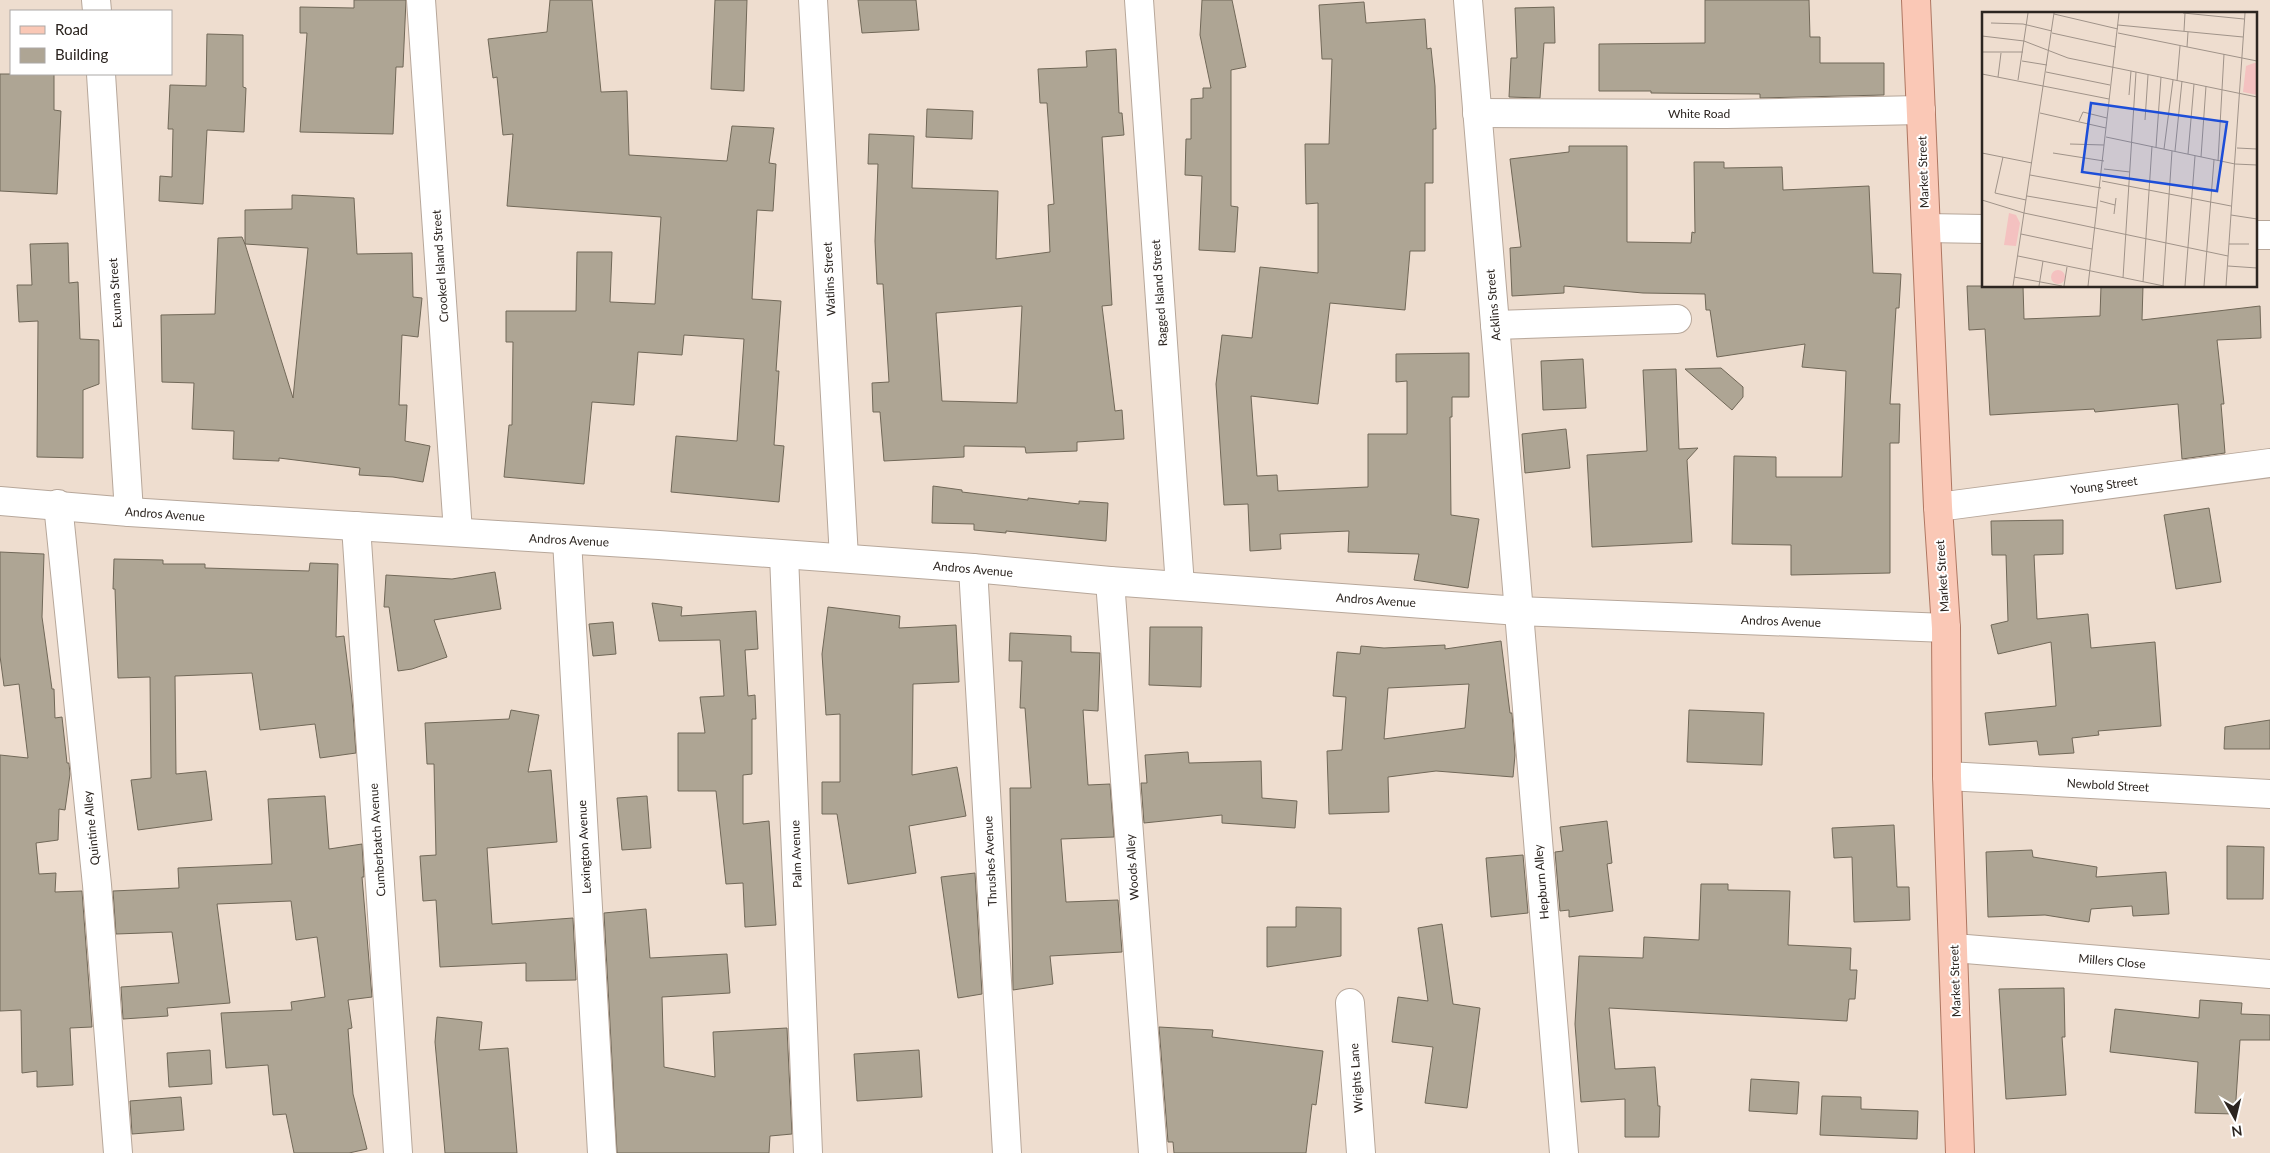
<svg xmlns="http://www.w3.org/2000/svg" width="2270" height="1153" viewBox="0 0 2270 1153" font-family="Lato,sans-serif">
	<rect width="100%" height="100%" fill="#eeddcf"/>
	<g fill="#aea594" stroke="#716858" fill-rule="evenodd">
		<path d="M354,0H406L403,67H396L393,134L300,132L307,33H300V7L354,8Z"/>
		<path d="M550,0H592L601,92L627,91L629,155L727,161L732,126L774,128L769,163L776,164L773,211L757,210L752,299L781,301L776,371H779L774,445L784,446L779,502L671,492L676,436L737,441L744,339L684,335L682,355L638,352L634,405L592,402L584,484L504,477L509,425H512L513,342H506V311H576L577,252H612L610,302L655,304L661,217L507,206L513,134L503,135L497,77L493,78L488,39L547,32Z"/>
		<path d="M715,0H747L744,91L711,89Z"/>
		<path d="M858,0H916L919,30L862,33Z"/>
		<path d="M1202,0H1232L1246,67L1231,70V206L1238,207L1235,252L1199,250L1202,176L1185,175L1186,139H1191V99L1203,98V88H1211L1200,35Z"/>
		<path d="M1705,0H1809L1810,37H1820V63H1884V95L1760,98V94L1651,93V91H1599V44L1705,43Z"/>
		<path d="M1364,2L1366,23L1425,19L1427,49L1431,48L1435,86L1436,129H1433V183H1425V251H1410L1405,310L1330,303L1318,404L1251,396L1257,476L1277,475L1278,491L1368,487V434H1407V381L1396,382V354L1469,353V397H1452V417H1450L1451,515L1479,519L1468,588L1414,580L1419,554L1348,552L1349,531L1280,534L1281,549L1250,551L1248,504L1224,505L1216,384L1222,335L1252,338L1260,267L1318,273V203L1306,204L1305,144H1329L1332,59H1322L1319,5Z"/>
		<path d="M1554,7L1555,43H1544L1540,98L1509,97L1511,58H1517L1515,8Z"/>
		<path d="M207,34L243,35V87L246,88L244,132L207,130L203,204L159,201L160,176L172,177L173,129H168L170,85L206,86Z"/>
		<path d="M1116,49L1119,113H1122L1124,135L1102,137L1112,305L1102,306L1115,411L1122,410L1124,439L1077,442V451L1026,453L1025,447L964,446V457L884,461L880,412H873L872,383L889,382L883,284H877L875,241L878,164H868L869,134L914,136L912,188L998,191L996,259L1050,252L1048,205L1054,204L1047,103H1040L1038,69L1087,67L1086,51ZM1022,306L1017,403L942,401L936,313Z"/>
		<path d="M0,74H54V110L61,111L57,194L0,191Z"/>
		<path d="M927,109L973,111L972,139L926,137Z"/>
		<path d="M1569,146H1627V242L1691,243L1692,232L1695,233L1694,162H1724V168L1782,167L1783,190L1869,186L1873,273L1901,274L1899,308H1896L1890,404H1900L1899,443H1890V573L1791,575V545L1732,544L1734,456L1776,457V477H1842L1846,371L1802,367L1805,344L1717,357L1710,310H1706L1705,294L1643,293L1564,286V293L1512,296L1510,248L1521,247L1510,159L1569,152Z"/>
		<path d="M292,195L354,198L357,254L412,253L413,297L422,298L418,337L402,335L399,405H407L405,441L430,446L423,482L393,477L359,475L360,468L279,458V461L233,459L234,431L192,429L194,383L162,382L161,315L215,314L218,238L242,237L245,244V210L292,209ZM245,244L308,248L293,398Z"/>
		<path d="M68,243L69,283L78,282L80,339L99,340V384L83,390V458L37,457L38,321L19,322L17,285H32L30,244Z"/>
		<path d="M1967,286H2023L2024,319L2100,316L2101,286H2143L2142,320L2260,306L2261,338L2217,340L2224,404H2221L2225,453L2182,459L2178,404L2095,412L2094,409L1990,415L1985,329L1969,330Z"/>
		<path d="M1583,359L1586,408L1543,410L1541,361Z"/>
		<path d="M1721,368L1743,387V397L1732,410L1685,369Z"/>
		<path d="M1676,369L1679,449L1698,448L1687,460L1692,542L1592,547L1587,455L1647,451L1643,370Z"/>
		<path d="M1566,429L1570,468L1525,473L1522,434Z"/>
		<path d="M933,486L962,490V492L1028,500V498L1079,504V501L1108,503L1106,541L1006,531V533L974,530V524L932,523Z"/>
		<path d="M2209,508L2221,582L2176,589L2164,515Z"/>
		<path d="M2063,520V554L2034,555L2037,619L2088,614L2091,648L2155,642L2161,726L2098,731L2099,735L2072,738L2074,753L2039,755L2037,741L1989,745L1985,713L2056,706L2051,642L1998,654L1991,625L2008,621L2006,555H1992L1991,521Z"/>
		<path d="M0,552L44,554L42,617L52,689H54L55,718L62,717L67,763H69L70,774L65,810L59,809L58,840L36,843L39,874L56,873L55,892L82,891L92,1027L70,1028L73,1085L37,1087V1071L22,1073L21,1010L0,1011V755L28,758L19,684L4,686L0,656Z"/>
		<path d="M114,559L163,560V564H205V568L309,571L310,563L338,564L336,637L344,636L352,700L356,753L320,758L315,724L260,730L252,673L175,676L176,774L206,771L212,820L138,830L131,780L151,778L150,677L118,678L115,589H113Z"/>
		<path d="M495,572L501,609L434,620L447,657L412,669L398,671L389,607H384L386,575L452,579Z"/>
		<path d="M652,603L682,607L681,616L756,611L758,649L745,650L748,696L755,695L756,719H752V774L743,775V824L769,821L776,925L745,927L743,883L726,884L716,791H678V733H705L700,697L724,696L720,640L659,641Z"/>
		<path d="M828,607L900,616L899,628L956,625L959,682L913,684L912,775L957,767L966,816L909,826L916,873L848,884L837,814H822V782H840V714L826,715L822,654Z"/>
		<path d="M613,622L616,654L593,656L589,624Z"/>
		<path d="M1150,627H1202L1201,687L1149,685Z"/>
		<path d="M1010,633L1071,636V652L1100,653L1098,711L1083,710L1088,785L1110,784L1114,837L1061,839L1066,902L1118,900L1122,952L1050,956L1053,984L1013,990L1010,788H1031L1025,708H1020L1022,661H1009Z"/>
		<path d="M1501,641L1510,713H1512L1515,755L1513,777L1436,771L1388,777L1389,812L1329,814L1327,751L1342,750L1346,697L1333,696L1337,652L1360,654L1361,646L1384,648L1445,645V649ZM1469,684L1465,728L1384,739L1388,688Z"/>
		<path d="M511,710L539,715L528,772L551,770L557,842L487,848L492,924L573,918L576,980L526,981V963L440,967L436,900L423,901L420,856L436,855L434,764H427L425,723L509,719Z"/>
		<path d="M1689,710L1764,713L1762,765L1687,762Z"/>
		<path d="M2270,720V749H2224L2225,727Z"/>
		<path d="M1188,752L1189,763L1261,761L1262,798L1297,801L1295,828L1222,823V815L1144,823L1141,783H1147L1145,755Z"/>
		<path d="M325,796L329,849L362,844L364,877H362L372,997L348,1000L352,1028L348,1029L353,1094L367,1149L349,1153H294L286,1114L273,1115L268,1065L226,1068L221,1013L292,1010L291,1002L325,997L317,937L296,940L291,901L217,904L230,1003L167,1008L168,1016L123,1019L121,987L179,983L172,932L116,934L113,891L179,888L178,868L272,864L268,799Z"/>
		<path d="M647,796L651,848L622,850L617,798Z"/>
		<path d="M1607,821L1612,863L1607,864L1613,911L1569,917V910L1560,911L1555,852L1563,851L1560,827Z"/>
		<path d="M1894,825L1897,887H1909L1910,920L1854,922L1852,857L1834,858L1832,828Z"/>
		<path d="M2227,846L2264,847L2263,899H2227Z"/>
		<path d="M2032,850L2033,857L2097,867L2096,877L2166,872L2169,914L2133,916L2132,906L2091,909L2089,922L2045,915L1988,917L1986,852Z"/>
		<path d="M1523,855L1528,913L1491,917L1486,858Z"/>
		<path d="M975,873L982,994L958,998L941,877Z"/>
		<path d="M1701,884H1728V890L1790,891L1788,945L1851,948L1850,970H1857L1855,999H1849L1847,1021L1609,1008L1615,1069L1655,1067L1658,1106H1660L1659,1137H1625V1099L1581,1102L1575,1024L1579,956L1643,958L1644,937L1699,940Z"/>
		<path d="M1296,907L1341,908V956L1267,967V927H1296Z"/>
		<path d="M646,909L650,958L727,954L730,993L662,997L664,1067L715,1077L713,1032L787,1028L792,1134L770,1136L769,1153H617L604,913Z"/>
		<path d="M1442,924L1453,1004L1480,1008L1467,1108L1425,1103L1433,1047L1392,1042L1398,997L1428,1001L1418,928Z"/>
		<path d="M2064,988L2065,1037H2062L2066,1095L2006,1099L1999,989Z"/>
		<path d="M2200,1000L2242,1003L2241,1014L2270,1015V1040H2240L2235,1114L2195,1113L2198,1062L2110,1052L2115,1009L2199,1018Z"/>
		<path d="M437,1017L482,1022L479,1050L508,1048L517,1153H445L435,1042Z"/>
		<path d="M1159,1027L1213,1030L1212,1037L1323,1051L1316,1105L1312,1104L1306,1153H1174L1173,1142H1168Z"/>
		<path d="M210,1050L212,1084L169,1087L167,1053Z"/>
		<path d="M919,1050L922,1097L857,1101L854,1054Z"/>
		<path d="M1751,1079L1799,1082L1797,1114L1749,1111Z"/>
		<path d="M1822,1096L1861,1097V1109L1918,1111L1917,1139L1820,1135Z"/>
		<path d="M181,1097L184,1130L132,1134L130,1101Z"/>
	</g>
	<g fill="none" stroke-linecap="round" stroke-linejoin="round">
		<g stroke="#b7a79a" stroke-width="30">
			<g id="minor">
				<path d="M96,0L97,11"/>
				<path d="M421,0L458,532"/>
				<path d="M813,0L844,558"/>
				<path d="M1139,0L1180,586"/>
				<path d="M1468,0L1564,1153"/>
				<path d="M101,74L129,512"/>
				<path d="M1477,113L1726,114L1921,110"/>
				<path d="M1926,228L1984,229"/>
				<path d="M2256,235H2270"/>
				<path d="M1495,325L1677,319"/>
				<path d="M0,501L129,512L659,545L973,568L1110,581L1519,611L1946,628"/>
				<path d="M58,504L97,885L118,1153"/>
				<path d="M1938,507L2270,463"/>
				<path d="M356,526L398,1153"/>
				<path d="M567,540L602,1153"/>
				<path d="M784,555L808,1153"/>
				<path d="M973,568L1007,1153"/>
				<path d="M1110,581L1153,1153"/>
				<path d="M1947,776L2270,794"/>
				<path d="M1954,948L2270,974"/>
				<path d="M1350,1003L1361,1153"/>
			</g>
		</g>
		<g stroke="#af7762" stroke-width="30">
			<path id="major" d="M1916,0L1938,507L1946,628L1947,776L1960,1153"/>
		</g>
		<use href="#minor" stroke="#fff" stroke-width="28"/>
		<use href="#major" stroke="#fac8b6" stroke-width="28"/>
	</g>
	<g text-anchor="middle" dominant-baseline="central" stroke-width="4" stroke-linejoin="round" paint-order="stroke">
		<g font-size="12" fill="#2c2520" stroke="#fff">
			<text x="1699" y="113">White Road</text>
			<text transform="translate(1923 172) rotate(-92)">Market Street</text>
			<text transform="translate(440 266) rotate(-94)">Crooked Island Street</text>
			<text transform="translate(829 279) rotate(-93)">Watlins Street</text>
			<text transform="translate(115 293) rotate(-94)">Exuma Street</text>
			<text transform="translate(1159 293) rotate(-94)">Ragged Island Street</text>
			<text transform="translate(1493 305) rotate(-95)">Acklins Street</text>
			<text transform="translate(2104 485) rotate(-8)">Young Street</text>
			<text transform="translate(165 514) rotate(4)">Andros Avenue</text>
			<text transform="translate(569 540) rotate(3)">Andros Avenue</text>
			<text transform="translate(973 569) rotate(5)">Andros Avenue</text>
			<text transform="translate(1942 576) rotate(-94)">Market Street</text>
			<text transform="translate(1376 600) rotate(4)">Andros Avenue</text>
			<text transform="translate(1781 621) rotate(2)">Andros Avenue</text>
			<text transform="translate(2108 785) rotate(3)">Newbold Street</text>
			<text transform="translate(91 828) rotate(-96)">Quintine Alley</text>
			<text transform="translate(377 840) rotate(-94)">Cumberbatch Avenue</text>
			<text transform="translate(584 847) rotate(-93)">Lexington Avenue</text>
			<text transform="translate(796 854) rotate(-92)">Palm Avenue</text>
			<text transform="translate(990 861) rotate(-93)">Thrushes Avenue</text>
			<text transform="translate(1132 867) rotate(-94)">Woods Alley</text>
			<text transform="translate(1541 882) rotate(-95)">Hepburn Alley</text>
			<text transform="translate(2112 961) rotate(5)">Millers Close</text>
			<text transform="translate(1955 981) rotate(-92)">Market Street</text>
			<text transform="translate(1356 1078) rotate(-94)">Wrights Lane</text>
		</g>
	</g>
	<g transform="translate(1982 12)">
		<rect width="275" height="275" fill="#eeddcf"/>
		<path d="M272,51H275V83L261,80L264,54ZM27,201L34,203L38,211L34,234L22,233ZM69 265a7 7 0 1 1 14 0a7 7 0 1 1-14 0Z" fill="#f4c1c0"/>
		<path fill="none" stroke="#a09389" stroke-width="1" d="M201,1L262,7M72,2L136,17M9,11L41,12L70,19M136,13L261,25M202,19L203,1M70,21L134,35M136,21L275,49M0,24L42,29L86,46L275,85M205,35L206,20M0,40H41M40,49L65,53M64,60L128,73M0,62L127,87M16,65L19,41M36,68L46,1M195,69L198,34M147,83L149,59M58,101L124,116M163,108L166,63M97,109L101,100L125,106M124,125L253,152L275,153M88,132L122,133M174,135L179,65M255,136L275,137M182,137L191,68M193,139L200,69M0,141L50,151M71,141L122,149M206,142L212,72M21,145L13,181L44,188M219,145L224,74M236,149L242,42M122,157L148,160M48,163L119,176M120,169L249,194M45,184L115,196M0,188L42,201M118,189L133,193M42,201L246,244M132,202L134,186M249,203L275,207M39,222L110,237M247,232H267M36,244L182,274M246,254L275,256M32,265L80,274M141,266L154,60M161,270L170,134M31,274L72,1M57,274L61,249M82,274L85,255M106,274L137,1M181,274L190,139M203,274L213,144M222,274L232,148M244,274L263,1"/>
		<path fill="#1d4ed8" fill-opacity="0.15" stroke="#1d4ed8" stroke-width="2.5" d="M109,91L245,110L235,179L100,160Z"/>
		<rect width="275" height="275" fill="none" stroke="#2c2520" stroke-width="2.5"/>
	</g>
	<rect x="10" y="10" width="162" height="65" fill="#ffffff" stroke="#aba8a6"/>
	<rect x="20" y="26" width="25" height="8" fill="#fac8b6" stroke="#aba8a6"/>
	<text x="55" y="35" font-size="15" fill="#2c2520">Road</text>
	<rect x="20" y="48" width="25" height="15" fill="#aea594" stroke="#aba8a6"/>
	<text x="55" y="60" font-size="15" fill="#2c2520">Building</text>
	<g transform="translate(2235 1118) rotate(172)" stroke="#ffffff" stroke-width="4" paint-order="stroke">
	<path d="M0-4L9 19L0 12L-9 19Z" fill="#2c2520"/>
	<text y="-8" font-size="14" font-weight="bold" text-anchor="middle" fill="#2c2520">N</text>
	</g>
</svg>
